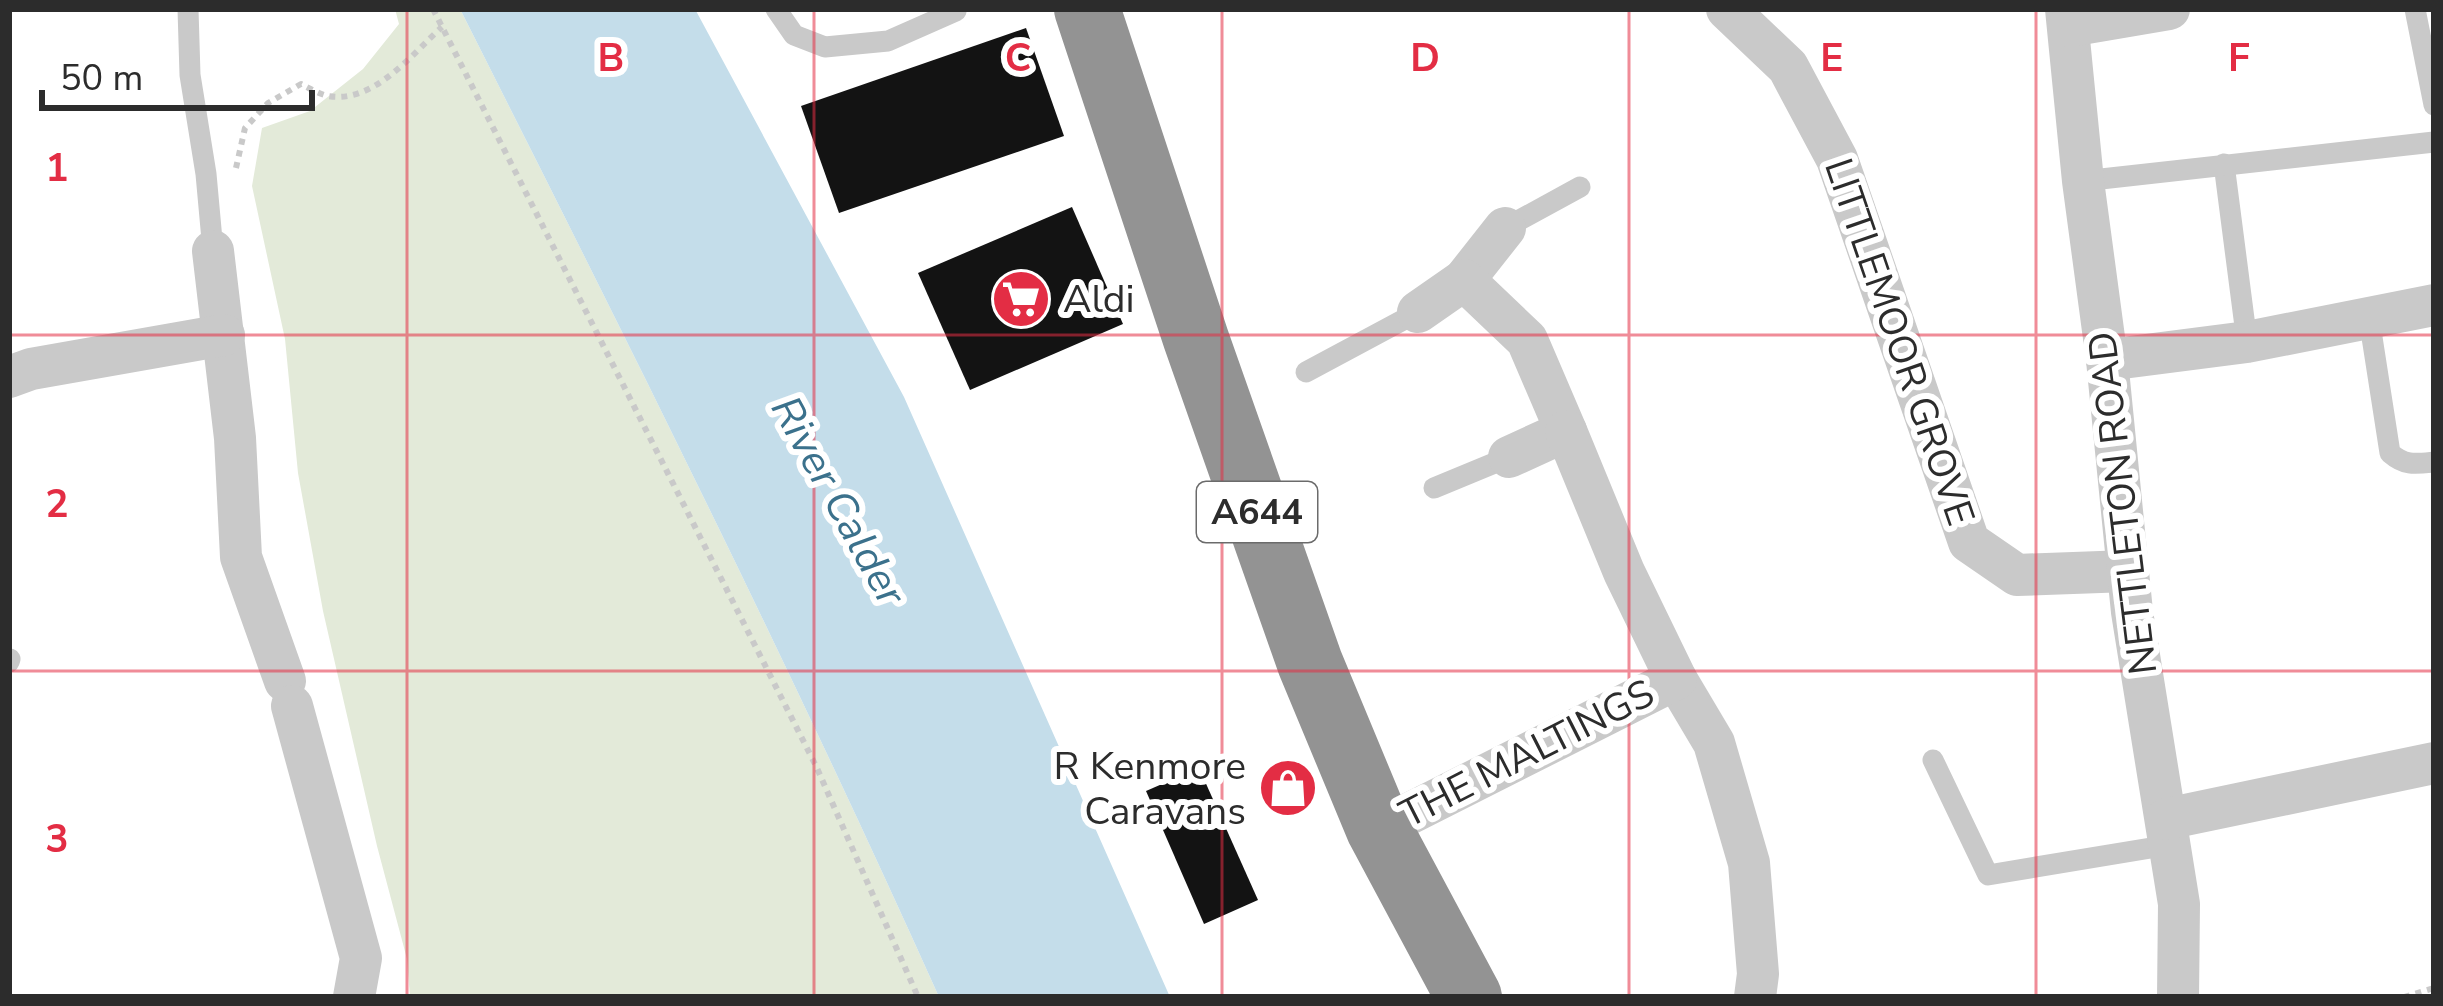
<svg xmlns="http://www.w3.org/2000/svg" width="2443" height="1006" viewBox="0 0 2443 1006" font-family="'Nunito Sans',sans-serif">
	<rect width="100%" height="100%" fill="#fff"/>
	<path fill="#e3ead9" d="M395,9H460C625,336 789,663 939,997H410L407,959L377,846L323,611L298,473L285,339L252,186L262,128L310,111L363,69L399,24Z"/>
	<path fill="#c4ddea" d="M460,9H695L904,397L1170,997H939C789,663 625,336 460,9Z"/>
	<g fill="#131313">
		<path d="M1026,28L1064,136L839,213L801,106Z"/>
		<path d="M1072,207L1123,324L970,390L918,273Z"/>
		<path d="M1199,768L1258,900L1204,924L1146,791Z"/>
	</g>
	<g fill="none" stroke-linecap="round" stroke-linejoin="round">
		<g stroke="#c9c9c9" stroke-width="6" stroke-dasharray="6 6" stroke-linecap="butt">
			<path d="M433,9L816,766L918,997"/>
			<path d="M236,168L245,128L268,103L301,84C309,88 319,94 328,96C374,104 412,54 442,27"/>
			<path d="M2404,997L2434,988"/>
		</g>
		<g stroke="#c9c9c9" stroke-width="21">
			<path d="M188,9L190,75L206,174L213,251"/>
			<path d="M776,9L794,35L825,47L888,41L956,11"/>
			<path d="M2415,9L2434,105"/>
			<path d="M2224,164L2247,342"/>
			<path d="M2083,181L2434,142"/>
			<path d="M1505,228L1580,187"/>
			<path d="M2369,318L2390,453C2405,466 2415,464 2434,462"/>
			<path d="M1306,372L1418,312"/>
			<path d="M1434,488L1509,457"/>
			<path d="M9,662L10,659"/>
			<path d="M1933,760L1988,875L2169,845"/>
		</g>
		<g stroke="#c9c9c9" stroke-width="42">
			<path d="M1727,9L1788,67L1837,159L1969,542L2017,575L2128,571"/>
			<path d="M2066,9L2083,181L2107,360L2132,612L2179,904L2178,997"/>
			<path d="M2069,26L2169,9"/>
			<path d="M213,251L235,438L241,557L285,681"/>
			<path d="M1464,280L1505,228"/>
			<path d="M1418,312L1464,280L1527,340L1566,431L1509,457"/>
			<path d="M2107,360L2247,342L2434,305"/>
			<path d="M9,377L31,369L224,335"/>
			<path d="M1676,679L1714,743L1749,863L1758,974L1755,997"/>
			<path d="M292,706L361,958L354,997"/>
			<path d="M2166,819L2434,763"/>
			<path d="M1379,829L1676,679L1624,572L1566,431"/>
		</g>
		<path stroke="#939393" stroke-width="66" d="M1087,9L1196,339L1310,663L1379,829L1469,997"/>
	</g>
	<path fill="none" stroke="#e32d44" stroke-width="3" stroke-opacity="0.55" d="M407,9V997M814,9V997M1222,9V997M1629,9V997M2036,9V997M9,335H2434M9,671H2434"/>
	<defs>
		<g id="supermarket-disc" transform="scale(3)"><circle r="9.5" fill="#e32d44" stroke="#fff"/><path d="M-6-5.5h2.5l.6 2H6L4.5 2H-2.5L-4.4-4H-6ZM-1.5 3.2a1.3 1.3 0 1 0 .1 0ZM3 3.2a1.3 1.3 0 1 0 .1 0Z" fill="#fff"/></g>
		<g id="shop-disc" transform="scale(3)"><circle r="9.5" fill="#e32d44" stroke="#fff"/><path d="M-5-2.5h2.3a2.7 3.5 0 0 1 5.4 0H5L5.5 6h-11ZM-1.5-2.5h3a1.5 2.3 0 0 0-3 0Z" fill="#fff"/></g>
	</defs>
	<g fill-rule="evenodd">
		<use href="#supermarket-disc" x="1021" y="299"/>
		<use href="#shop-disc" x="1288" y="788"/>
	</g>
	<g text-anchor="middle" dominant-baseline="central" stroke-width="12" stroke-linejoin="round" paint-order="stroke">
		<rect fill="#fff" stroke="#6b6b6b" stroke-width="3" x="1197" y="482" width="120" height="60" rx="9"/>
		<g font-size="36" font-weight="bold" fill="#2c2c2c">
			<text x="1257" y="512">A644</text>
		</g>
		<g font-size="39" fill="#2c2c2c" stroke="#fff" text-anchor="start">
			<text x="1063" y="299">Aldi</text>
			<text x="1246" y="766" text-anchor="end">R Kenmore<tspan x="1246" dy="45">Caravans</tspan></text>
		</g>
		<g font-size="39" fill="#2c2c2c" stroke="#fff">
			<text transform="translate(1899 342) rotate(71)">LITTLEMOOR GROVE</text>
			<text transform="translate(2123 503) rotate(-97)">NETTLETON ROAD</text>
			<text transform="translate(1527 754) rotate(-27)">THE MALTINGS</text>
		</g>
		<g font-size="42" font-style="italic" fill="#3b718c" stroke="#fff">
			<text transform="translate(838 501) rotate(61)">River Calder</text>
		</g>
	</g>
	<g font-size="39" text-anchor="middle" font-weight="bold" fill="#e32d44" stroke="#fff" stroke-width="12" stroke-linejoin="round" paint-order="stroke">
		<text x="611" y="71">B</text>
		<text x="1018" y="71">C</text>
		<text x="1425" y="71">D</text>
		<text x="1832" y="71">E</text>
		<text x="2239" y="71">F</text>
		<text x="57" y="181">1</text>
		<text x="57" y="517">2</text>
		<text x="57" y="852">3</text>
	</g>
	<rect width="2443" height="1006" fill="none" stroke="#2c2c2c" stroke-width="24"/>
	<path d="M42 90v18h270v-18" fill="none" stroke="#2c2c2c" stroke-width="6"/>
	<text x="60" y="90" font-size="36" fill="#2c2c2c" stroke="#ffffff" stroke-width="9" paint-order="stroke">50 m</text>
</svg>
